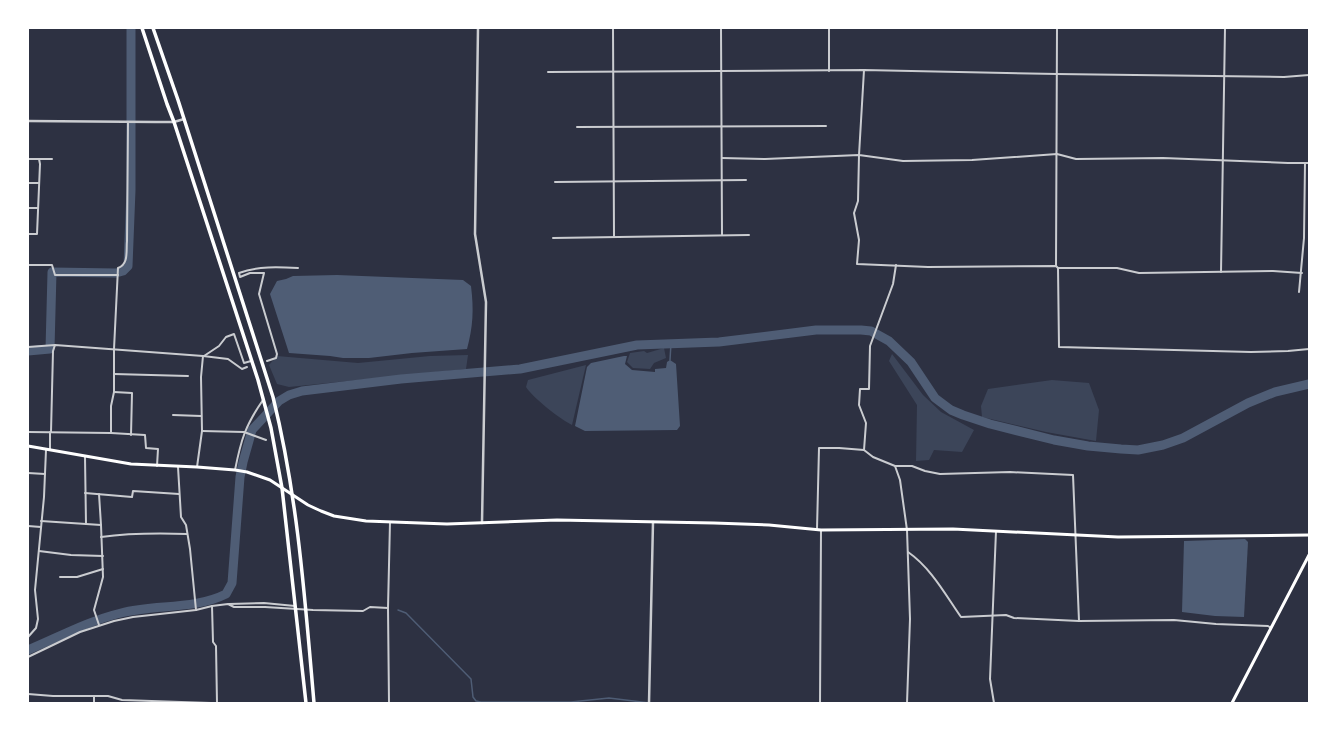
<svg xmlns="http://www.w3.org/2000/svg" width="1337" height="731" viewBox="0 0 1337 731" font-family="'Work Sans',sans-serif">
	<rect width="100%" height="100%" fill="#2d3142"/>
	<g fill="#3c4559">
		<path d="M664,348L666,358L654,363L650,369L633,368L627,362L630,353L644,351L647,353Z"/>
		<path d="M892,354L923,395L941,412L974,430L962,452L934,450L929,460L916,461L917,405L889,361Z"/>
		<path d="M468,355L466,369L289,387L277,384L269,365L277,356L358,363L430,356Z"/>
		<path d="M586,365L572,425C561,420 532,397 526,387L528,380Z"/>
		<path d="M1052,380L1089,383L1099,410L1096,441L1046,432L982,417L981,406L988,389Z"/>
	</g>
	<g fill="#4f5d75">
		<path d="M337,275L463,280L471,286C474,310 473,327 467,349L412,353L369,358H343L330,356L289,353L270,294L277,281L286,279L293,276Z"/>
		<path d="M624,356H627L625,364L632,370L655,372V369L666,368L667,362L670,360L676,364L680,426L677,430L585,431L575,426L587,367L591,363Z"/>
		<path d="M1245,539L1248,542L1244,617L1215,616L1182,612L1184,541Z"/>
	</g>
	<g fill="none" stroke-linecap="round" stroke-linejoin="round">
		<g stroke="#4f5d75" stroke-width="1.5">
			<path d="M670,360L671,343"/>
			<path d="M398,610L406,613L471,679L473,697L476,701L481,702H571L609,698L650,703"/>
			<path d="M687,703H744"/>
			<path d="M1116,703H1123"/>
		</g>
		<g stroke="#4f5d75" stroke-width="9">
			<path d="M28,351L50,349L52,272L116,273L123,271L128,266L131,190V28"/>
			<path d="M28,650C59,637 88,621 121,613C155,604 194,610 226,594L232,583L240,477L243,462L252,430L279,401L289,395L302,391L401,379L520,369L637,345L719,342L816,330H861L871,331L889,341L911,362L935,398L951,410L963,415L990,424L1054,440L1088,446L1121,449L1138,450L1163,445L1183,438L1248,403L1275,392L1309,384"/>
		</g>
		<g stroke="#caccd0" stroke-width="2">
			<path d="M613,28L614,236"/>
			<path d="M721,28L722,235"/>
			<path d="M829,28V71"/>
			<path d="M864,70L859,155L903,161L972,160L1057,154L1076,159L1163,158L1288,163H1309"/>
			<path d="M548,72L864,70L1057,74L1284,77L1309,75"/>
			<path d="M577,127L826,126"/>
			<path d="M722,158L765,159L859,155L858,201L854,213L859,240L857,264L928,267L1056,266L1058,268H1117L1139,273L1273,271L1302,273"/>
			<path d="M28,159H39L40,164L37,234H28"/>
			<path d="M39,159H52"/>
			<path d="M555,182L746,180"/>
			<path d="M28,183H39"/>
			<path d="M28,208H38"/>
			<path d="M553,238L749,235"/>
			<path d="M28,265H52L55,275H118"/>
			<path d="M1056,266L1057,28"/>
			<path d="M1058,268L1059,347L1251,352L1288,351L1309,349"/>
			<path d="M1221,272L1225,28"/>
			<path d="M1299,292L1304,238L1305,163"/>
			<path d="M28,347L55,345L203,356L228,359L242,369L247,367"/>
			<path d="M204,356L219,346L226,337L234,334L244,363L251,361"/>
			<path d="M267,361L276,358L277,354L259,294L264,273H250L240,277L239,273C258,266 278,267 298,268"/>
			<path d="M114,374L188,376"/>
			<path d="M114,392L132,393L131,435"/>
			<path d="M173,415L201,416"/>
			<path d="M202,431L244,432L266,440"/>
			<path d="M28,432L111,433V406L114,392V349L118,268C129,264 126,251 127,241L128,122"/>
			<path d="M50,432V449"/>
			<path d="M51,432L53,351L55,345"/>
			<path d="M111,433L145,435L146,448L158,449L157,466"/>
			<path d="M864,450L866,423L859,405L860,389H869L870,346L893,284L896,265"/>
			<path d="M85,457L86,524"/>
			<path d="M895,466L900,480L907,530L910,619L907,703"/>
			<path d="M178,467L181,517L186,525L190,549L196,610"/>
			<path d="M197,467L202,431L201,377L203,356"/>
			<path d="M235,470C241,440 245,426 263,400"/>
			<path d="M28,473L45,474"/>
			<path d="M85,493L132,497L133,491L179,494"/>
			<path d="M99,494L101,525"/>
			<path d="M41,521L101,525L103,577L94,610L99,625"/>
			<path d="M28,526L41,527"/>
			<path d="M817,529L819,448H839L864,450L873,457L895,466H912L925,471L940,474L1010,472L1073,475L1079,621"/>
			<path d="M101,537C130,533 158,533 187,534"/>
			<path d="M39,551L71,555L103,556"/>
			<path d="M908,552C931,568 945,594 961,617L1006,615L1014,618L1079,621L1174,620L1216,624L1268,626L1271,628"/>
			<path d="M60,577H77L103,569"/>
			<path d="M229,604L264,603L295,606"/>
			<path d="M212,606L213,642L216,646L217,703"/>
			<path d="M28,637L36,628L38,619L35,590L44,497L46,450"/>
			<path d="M28,657L80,632L114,621L133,617L196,610L212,606L228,604L234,607H265L313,610L363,611L370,607L388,608"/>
			<path d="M28,694L53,696H108L122,700L211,703"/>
			<path d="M94,703V697"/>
			<path d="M389,703L388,608L390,522"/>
			<path d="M820,703L821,530"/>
			<path d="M994,703L990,679L996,531"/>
		</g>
		<g stroke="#caccd0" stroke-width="2.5">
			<path d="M478,28L475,234L486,302L482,523"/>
			<path d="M28,121L156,122H174L184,119"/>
			<path d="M649,703L653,522"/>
		</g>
		<g stroke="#fff" stroke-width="3">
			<path d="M28,446L131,464L197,467L235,470L247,472L270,480L308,505L321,511L334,516L366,521L447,524L557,520L714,523L769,525L821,530L953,529L1118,537L1309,535"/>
			<path d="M1232,703L1309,555"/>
		</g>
		<g stroke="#fff" stroke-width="3.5">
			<path d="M142,28L167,104L174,122L258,380L271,428L282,488L306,703"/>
			<path d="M153,28L178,100L273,397C298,498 305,600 314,703"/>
		</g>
	</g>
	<rect width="1337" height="731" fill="none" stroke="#ffffff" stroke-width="58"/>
</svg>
